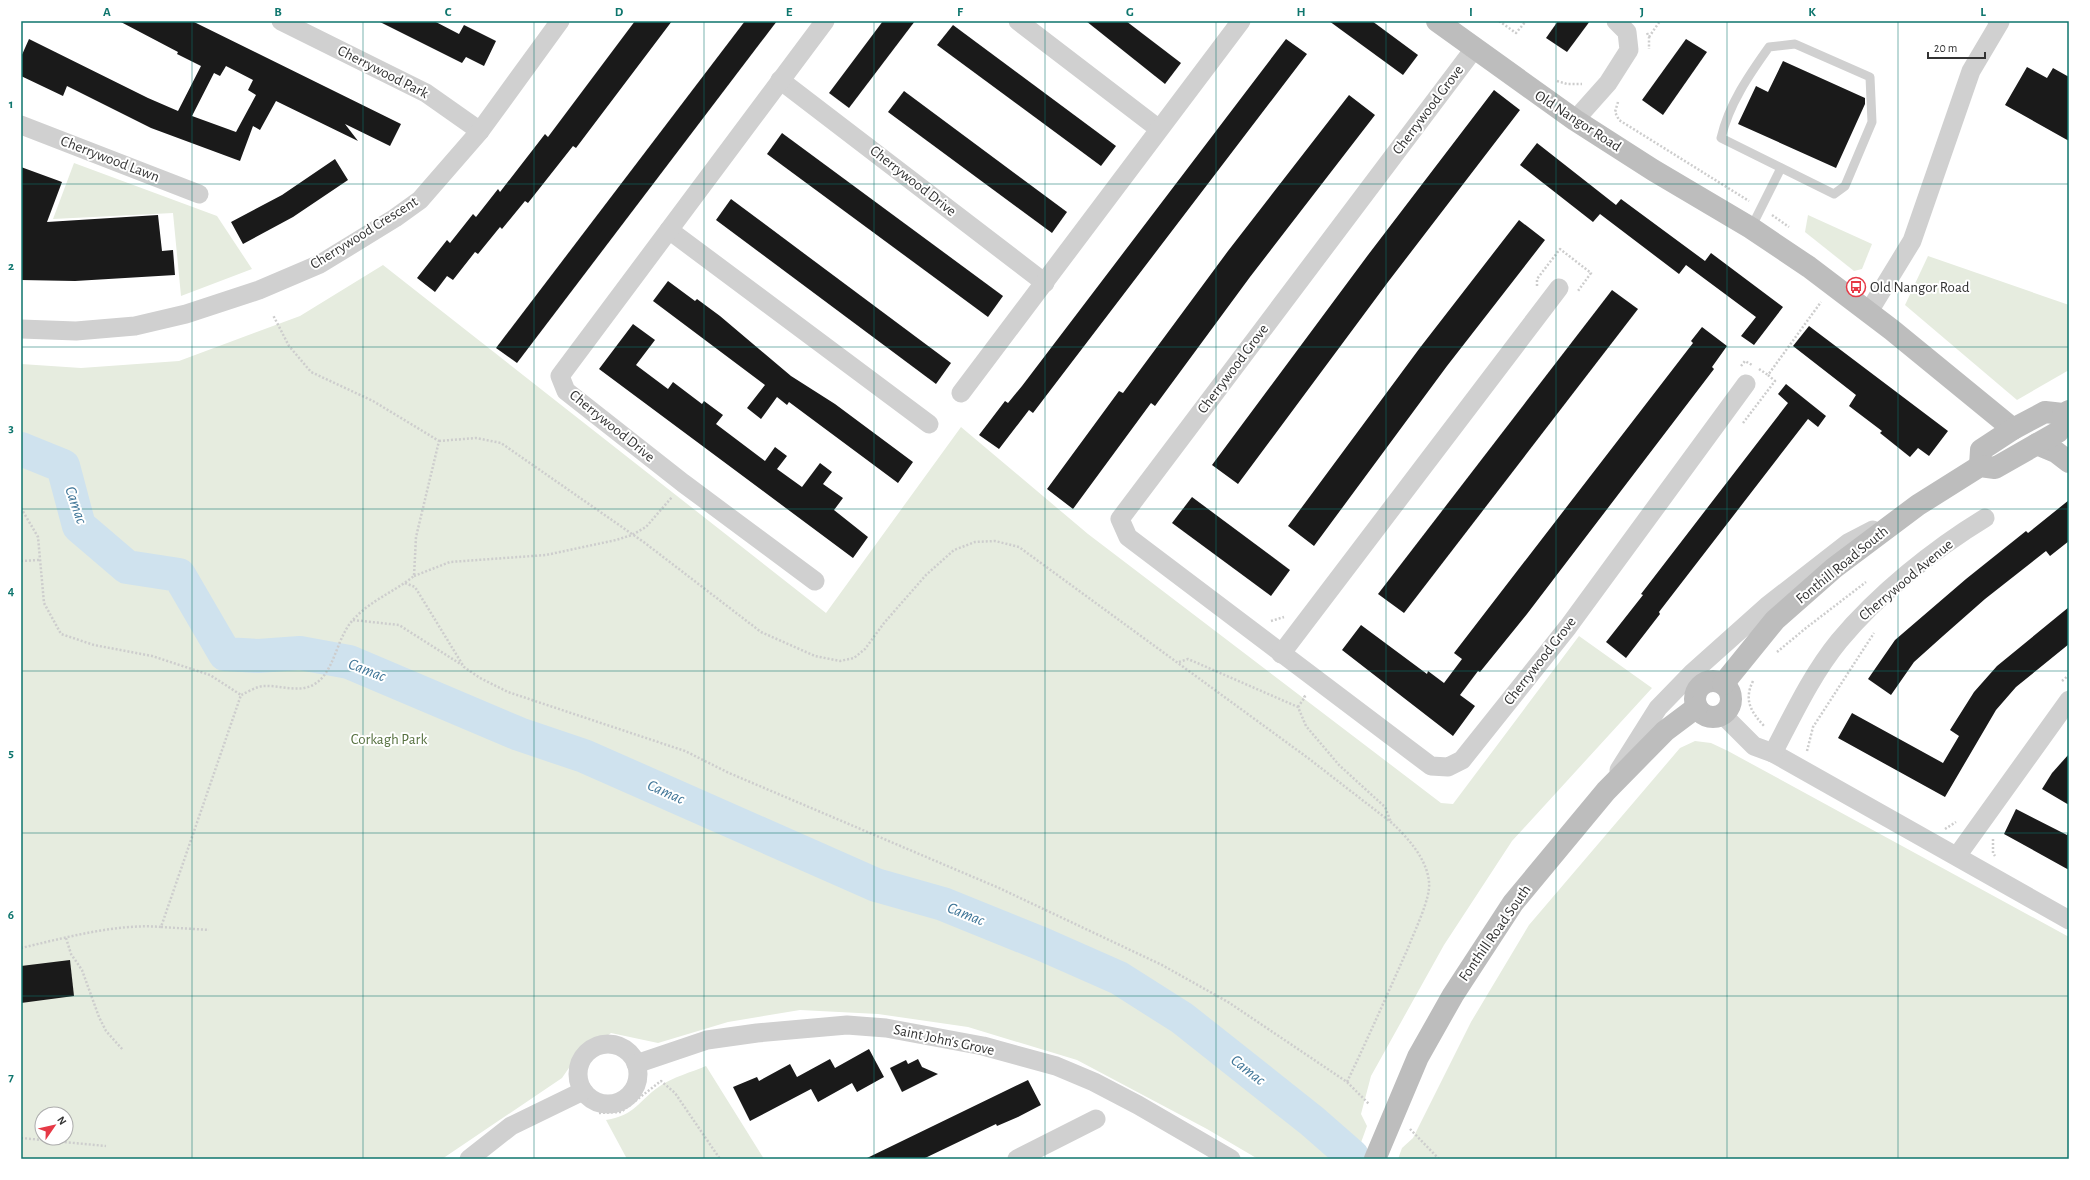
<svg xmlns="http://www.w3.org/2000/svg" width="2090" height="1180" viewBox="0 0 2090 1180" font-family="'Alegreya Sans',sans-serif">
	<rect width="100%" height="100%" fill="#fff"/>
	<g fill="#e6ecdf" fill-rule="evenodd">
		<path d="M74,163L217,216L252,269L181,296L173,213L53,219Z"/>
		<path d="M1808,215L1872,244L1862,269L1854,271L1805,232Z"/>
		<path d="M1928,256L2069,305V370L2017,400L1905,305Z"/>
		<path d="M383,265L826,613L961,427L1088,534L1441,803L1453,804L1579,636L1652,688L1512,841L1444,945L1371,1076L1361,1114L1367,1126L1355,1159H1258L1207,1129L1077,1060L968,1027L878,1014L800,1010L728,1022L658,1043L611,1033L575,1059L562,1078L442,1159H21V364L81,368L179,361L300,316ZM42,1114H66V1138H42Z"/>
		<path d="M1695,741L1711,743L1728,751L2069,937V1159H1398L1402,1148L1413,1138L1471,1022L1529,925L1680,748Z"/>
		<path d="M706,1066L764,1159H627L606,1120C636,1115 638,1101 660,1086C673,1077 692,1072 706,1066Z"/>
	</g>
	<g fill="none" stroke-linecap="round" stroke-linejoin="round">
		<path stroke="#cfe2ee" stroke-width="34" d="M21,449L63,466L79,526L127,567L179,575L225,654L258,656L300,653L349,662L519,734L584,756L876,885L943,904L1042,944L1119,978L1182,1018L1312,1121L1352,1156"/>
	</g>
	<g fill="#1a1a1a" fill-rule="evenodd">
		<path d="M119,21H192L401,124L390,146L345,124L358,141L276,101L260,130L253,126L240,161L151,128L67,86L63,96L21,76V57L29,39L148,98L178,111L201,66L177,54L178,52ZM226,66L253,80L248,90L256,95L236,132L192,116L214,73L220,76Z"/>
		<path d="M378,21H434L459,34L464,25L496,41L484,66L466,57L462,63Z"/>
		<path d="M635,21H672L576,148L573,146L528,203L525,201L502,229L500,227L478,254L475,252L453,280L447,276L435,292L417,278L447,240L450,243L473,214L476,217L498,189L500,192L545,134L548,137Z"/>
		<path d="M745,21H777L517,363L496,348Z"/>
		<path d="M883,21H915L849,108L829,93Z"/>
		<path d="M1086,21H1126L1181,63L1165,84Z"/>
		<path d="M1329,21H1372L1418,55L1403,75Z"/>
		<path d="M1558,21H1590L1567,52L1546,38Z"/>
		<path d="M953,25L1116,146L1101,166L937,45Z"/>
		<path d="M1286,39L1307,54L1033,413L1029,410L999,449L979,435L1005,401L1008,403L1022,386Z"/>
		<path d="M1686,39L1707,52L1663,115L1642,100Z"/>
		<path d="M1783,61L1865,98V104L1836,168L1738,124L1756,86L1768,92Z"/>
		<path d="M2027,67L2047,78L2053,68L2069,77V141L2005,105Z"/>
		<path d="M1494,90L1520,110L1388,282L1238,484L1212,465L1368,255Z"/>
		<path d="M904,91L1067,212L1052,233L888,112Z"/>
		<path d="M1349,95L1375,115L1250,277L1155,406L1151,403L1073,509L1047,489L1119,391L1123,393L1228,251Z"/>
		<path d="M782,133L1003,296L988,317L767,154Z"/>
		<path d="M1537,143L1616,205L1621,199L1705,261L1711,253L1783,307L1754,345L1741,336L1756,317L1686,265L1679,274L1600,214L1593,222L1520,165Z"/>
		<path d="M335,159L348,180L293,217L243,244L231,222L282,195Z"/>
		<path d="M21,167L62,182L47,222L158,215L162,251L173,250L175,275L75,281L21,280Z"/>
		<path d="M731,199L951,363L936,384L716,220Z"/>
		<path d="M1519,220L1545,240L1447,366L1314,546L1288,526L1419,349Z"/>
		<path d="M668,281L695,301L697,299L720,316L791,376L835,404L913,462L898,483L789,402L787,405L777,397L761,419L747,408L765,385L653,301Z"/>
		<path d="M1612,290L1638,309L1404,613L1378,594Z"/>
		<path d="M633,324L655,340L636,365L668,389L673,382L702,404L704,401L723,415L716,424L765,461L775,447L787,456L777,469L802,487L820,463L832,472L823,484L843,498L834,510L868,537L853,558L599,369Z"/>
		<path d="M1809,326L1948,431L1929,456L1918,448L1910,457L1880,433L1882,431L1849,406L1856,395L1793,346Z"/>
		<path d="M1702,327L1727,346L1712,367L1714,369L1527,614L1480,672L1478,671L1460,695L1475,706L1453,736L1342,650L1361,625L1427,674L1428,671L1444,683L1462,659L1454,653L1693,343L1691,341Z"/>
		<path d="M1786,384L1826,416L1818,427L1808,419L1659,612L1660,614L1626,658L1606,642L1643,595L1641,594L1788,403L1778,394Z"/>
		<path d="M1192,497L1290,570L1271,596L1172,523Z"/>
		<path d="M2069,500V541L2050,556L2046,551L1985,599L1943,636L1914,662L1891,695L1868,679L1895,640L1966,579L2026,531L2028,533Z"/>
		<path d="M2069,607V644L2016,687L1996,710L1945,797L1838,738L1852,713L1943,763L1959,736L1950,730L1974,692L1997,666Z"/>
		<path d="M2069,754V805L2042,789L2052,773Z"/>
		<path d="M2016,809L2067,835L2069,830V870L2004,834Z"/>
		<path d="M70,960L74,996L21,1003V966Z"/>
		<path d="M869,1049L884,1077L857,1092L852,1083L818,1102L811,1089L750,1121L733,1087L757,1077L759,1081L790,1064L797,1077L830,1059L835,1068Z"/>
		<path d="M918,1059L922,1067L938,1074L902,1092L890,1068L906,1060L908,1064Z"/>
		<path d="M1028,1080L1041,1105L1018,1117L997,1126L996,1124L923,1159H865Z"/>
	</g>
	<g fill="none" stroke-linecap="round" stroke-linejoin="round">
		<g stroke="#cdcdcd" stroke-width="2.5" stroke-dasharray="2 2" stroke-linecap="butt">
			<path d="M1499,21L1516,33L1526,21"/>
			<path d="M1647,33L1649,37V49"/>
			<path d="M1649,37L1660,21"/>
			<path d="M1557,81L1567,84H1582"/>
			<path d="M1618,102L1615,112L1619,120L1749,201"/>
			<path d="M1772,215L1789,227"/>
			<path d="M1537,286V279L1560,249L1591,273L1578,291"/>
			<path d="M1741,366L1745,361L1752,365"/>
			<path d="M1759,369L1768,375"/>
			<path d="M1743,423L1775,381L1768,375L1821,302"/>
			<path d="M439,441L476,438L501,443L645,543L761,632L815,656L840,661L854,658L865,649L884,623L926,575L954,550L975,542L995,541L1019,547L1308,758L1392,823C1408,838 1427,859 1429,882C1431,898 1414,932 1408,948C1388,993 1368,1038 1347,1082"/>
			<path d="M21,508L38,537L44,603L61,634L94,645L152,656L210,675L241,695"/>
			<path d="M21,561L39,560"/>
			<path d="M414,576L450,562L546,555L616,540L632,535L646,527L672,497"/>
			<path d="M405,583L415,587L464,667L480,678L508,692L685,751L729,773L999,888L1162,965L1228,1002L1347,1082L1369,1104"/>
			<path d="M353,620L399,625L462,665"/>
			<path d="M1271,621L1284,617"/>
			<path d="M1777,652L1806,628L1866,582"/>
			<path d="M1179,662L1188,659L1298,707L1306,726L1339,765L1385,807L1391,822"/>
			<path d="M1753,681C1743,701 1752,713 1765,727"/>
			<path d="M2062,681L2069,675"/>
			<path d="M1298,707L1305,697L1303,695"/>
			<path d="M1807,751L1813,727L1874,633"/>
			<path d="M1945,829L1956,822"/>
			<path d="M1993,839V853L1995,856"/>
			<path d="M161,927L209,930"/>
			<path d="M66,938L71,954L82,970L99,1017L106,1031L123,1050"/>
			<path d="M21,948C64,938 118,923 161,927L241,695C248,692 257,686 264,686C280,685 298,693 313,685C335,673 335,641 352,621C369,601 394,592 414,576L416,537L439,441L373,401L311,372L289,346L273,315"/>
			<path d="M599,1113L621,1112L661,1081L675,1093L720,1159"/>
			<path d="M1410,1129L1439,1159"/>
			<path d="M21,1138L106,1146"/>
		</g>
		<g stroke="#d0d0d0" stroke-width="9">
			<path d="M1795,44L1870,77L1872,122L1845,186L1834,194L1721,138C1729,104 1749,75 1769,47Z"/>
			<path d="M1751,228L1781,168"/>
		</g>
		<g stroke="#d0d0d0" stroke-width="19">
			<path d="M281,21L426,93L480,131"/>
			<path d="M1018,21L1159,129"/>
			<path d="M1474,49L1120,519L1128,537L1431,766L1448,767L1462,760L1568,627L1746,384"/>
			<path d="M780,80L1045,283"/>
			<path d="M1575,120L1608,83L1629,50L1627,32L1616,21"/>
			<path d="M21,125L199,194"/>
			<path d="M669,230L929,424"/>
			<path d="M1868,313L1912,241L1971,71L2000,22L1997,21"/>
			<path d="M21,329L76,331L135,326L186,314L259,290L320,264L395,218L420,200L480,131L560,21"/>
			<path d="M961,393L1241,21"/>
			<path d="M815,581L683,483L566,391L560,376L825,21"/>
			<path d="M1281,654L1559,288"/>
			<path d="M1723,715L1754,746L1773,753L2069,920"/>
			<path d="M1773,753C1793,715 1812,674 1839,641C1878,594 1934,549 1985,518"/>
			<path d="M1619,770L1658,708L1692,673L1767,606L1848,543L1873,530"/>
			<path d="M1957,856L2069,700"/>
			<circle cx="608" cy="1074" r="30"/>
			<path d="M636,1064L707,1040L757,1033L847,1025L886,1028L983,1046L1056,1066L1094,1082L1138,1105L1231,1159"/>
			<path d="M469,1159L511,1126L583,1091"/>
			<path d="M1017,1159L1096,1119"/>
		</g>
		<g stroke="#bdbdbd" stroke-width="22">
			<path d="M1437,21L1575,120L1653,170L1751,228L1809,267L1892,330L2013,429"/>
			<path d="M2037,444L2056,452L2069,462"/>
			<path d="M1980,466L1981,450L2013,429L2045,412L2063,414L2069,411"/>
			<circle cx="1713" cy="699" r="18"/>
			<path d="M1723,684L1775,620L1834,568L1918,505L1980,466L1995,468L2058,432L2063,426V414"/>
			<path d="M1375,1159L1418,1057L1453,995L1513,903L1606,791L1665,731L1697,707"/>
		</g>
	</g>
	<path fill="none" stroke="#0f766e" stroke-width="1" stroke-opacity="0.55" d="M192,21V1159M363,21V1159M534,21V1159M704,21V1159M874,21V1159M1045,21V1159M1216,21V1159M1386,21V1159M1556,21V1159M1727,21V1159M1898,21V1159M21,184H2069M21,347H2069M21,509H2069M21,671H2069M21,833H2069M21,996H2069"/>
	<defs>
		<g id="bus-ring" transform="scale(1)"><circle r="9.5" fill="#fff" stroke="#e63946" stroke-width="1.5"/><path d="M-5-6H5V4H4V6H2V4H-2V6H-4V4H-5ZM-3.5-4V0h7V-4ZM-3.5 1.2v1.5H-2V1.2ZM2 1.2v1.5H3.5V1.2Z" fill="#e63946"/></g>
	</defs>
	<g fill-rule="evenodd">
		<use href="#bus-ring" x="1856" y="287"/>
	</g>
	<g text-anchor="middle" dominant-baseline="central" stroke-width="4" stroke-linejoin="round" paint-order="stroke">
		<g font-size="15" fill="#333" stroke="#fff">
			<text transform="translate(383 72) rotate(27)">Cherrywood Park</text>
			<text transform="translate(1428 110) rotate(-53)">Cherrywood Grove</text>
			<text transform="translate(1578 121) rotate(33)">Old Nangor Road</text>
			<text transform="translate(110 159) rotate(21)">Cherrywood Lawn</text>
			<text transform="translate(913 181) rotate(38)">Cherrywood Drive</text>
			<text transform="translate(364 233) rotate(-32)">Cherrywood Crescent</text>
			<text transform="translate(1233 369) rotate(-53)">Cherrywood Grove</text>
			<text transform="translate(612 426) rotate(39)">Cherrywood Drive</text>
			<text transform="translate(1842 565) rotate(-39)">Fonthill Road South</text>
			<text transform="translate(1906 580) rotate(-40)">Cherrywood Avenue</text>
			<text transform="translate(1540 661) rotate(-52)">Cherrywood Grove</text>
			<text transform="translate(1495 933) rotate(-55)">Fonthill Road South</text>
			<text transform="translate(944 1040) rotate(12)">Saint John's Grove</text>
		</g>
		<g font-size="15" fill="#333" stroke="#fff" text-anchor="start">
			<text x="1870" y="287">Old Nangor Road</text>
		</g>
		<g font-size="15" fill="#56703f" stroke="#fff">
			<text x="389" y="739">Corkagh Park</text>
		</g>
		<g font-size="16" font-style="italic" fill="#3f7597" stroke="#fff">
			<text transform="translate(76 505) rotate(71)">Camac</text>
			<text transform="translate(367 670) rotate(21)">Camac</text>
			<text transform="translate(666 792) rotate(24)">Camac</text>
			<text transform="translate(966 914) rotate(22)">Camac</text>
			<text transform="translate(1248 1070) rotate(38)">Camac</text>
		</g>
	</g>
	<rect width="2090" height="1180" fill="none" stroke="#ffffff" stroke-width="44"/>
	<g transform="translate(54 1126) rotate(56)"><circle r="19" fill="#ffffff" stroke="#adadad"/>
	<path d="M0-3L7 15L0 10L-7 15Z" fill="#e63946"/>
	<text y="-6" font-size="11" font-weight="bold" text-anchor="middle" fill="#333333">N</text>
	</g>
	<path d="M1928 52v6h57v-6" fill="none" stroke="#333333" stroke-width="2"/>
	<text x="1934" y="52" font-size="12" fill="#333333" stroke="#ffffff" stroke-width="3" paint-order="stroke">20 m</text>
	<rect x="22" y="22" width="2046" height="1136" fill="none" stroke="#0f766e" stroke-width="1.5"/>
	<g font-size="13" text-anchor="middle" font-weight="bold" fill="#0f766e">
		<text x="107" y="16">A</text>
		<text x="278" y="16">B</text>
		<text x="448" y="16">C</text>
		<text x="619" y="16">D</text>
		<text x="789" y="16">E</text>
		<text x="960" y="16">F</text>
		<text x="1130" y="16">G</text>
		<text x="1301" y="16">H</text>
		<text x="1471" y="16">I</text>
		<text x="1642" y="16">J</text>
		<text x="1812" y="16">K</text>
		<text x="1983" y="16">L</text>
		<text x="11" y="108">1</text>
		<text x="11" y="270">2</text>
		<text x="11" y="432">3</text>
		<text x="11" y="595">4</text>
		<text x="11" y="757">5</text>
		<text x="11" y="919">6</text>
		<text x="11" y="1081">7</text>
	</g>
</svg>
